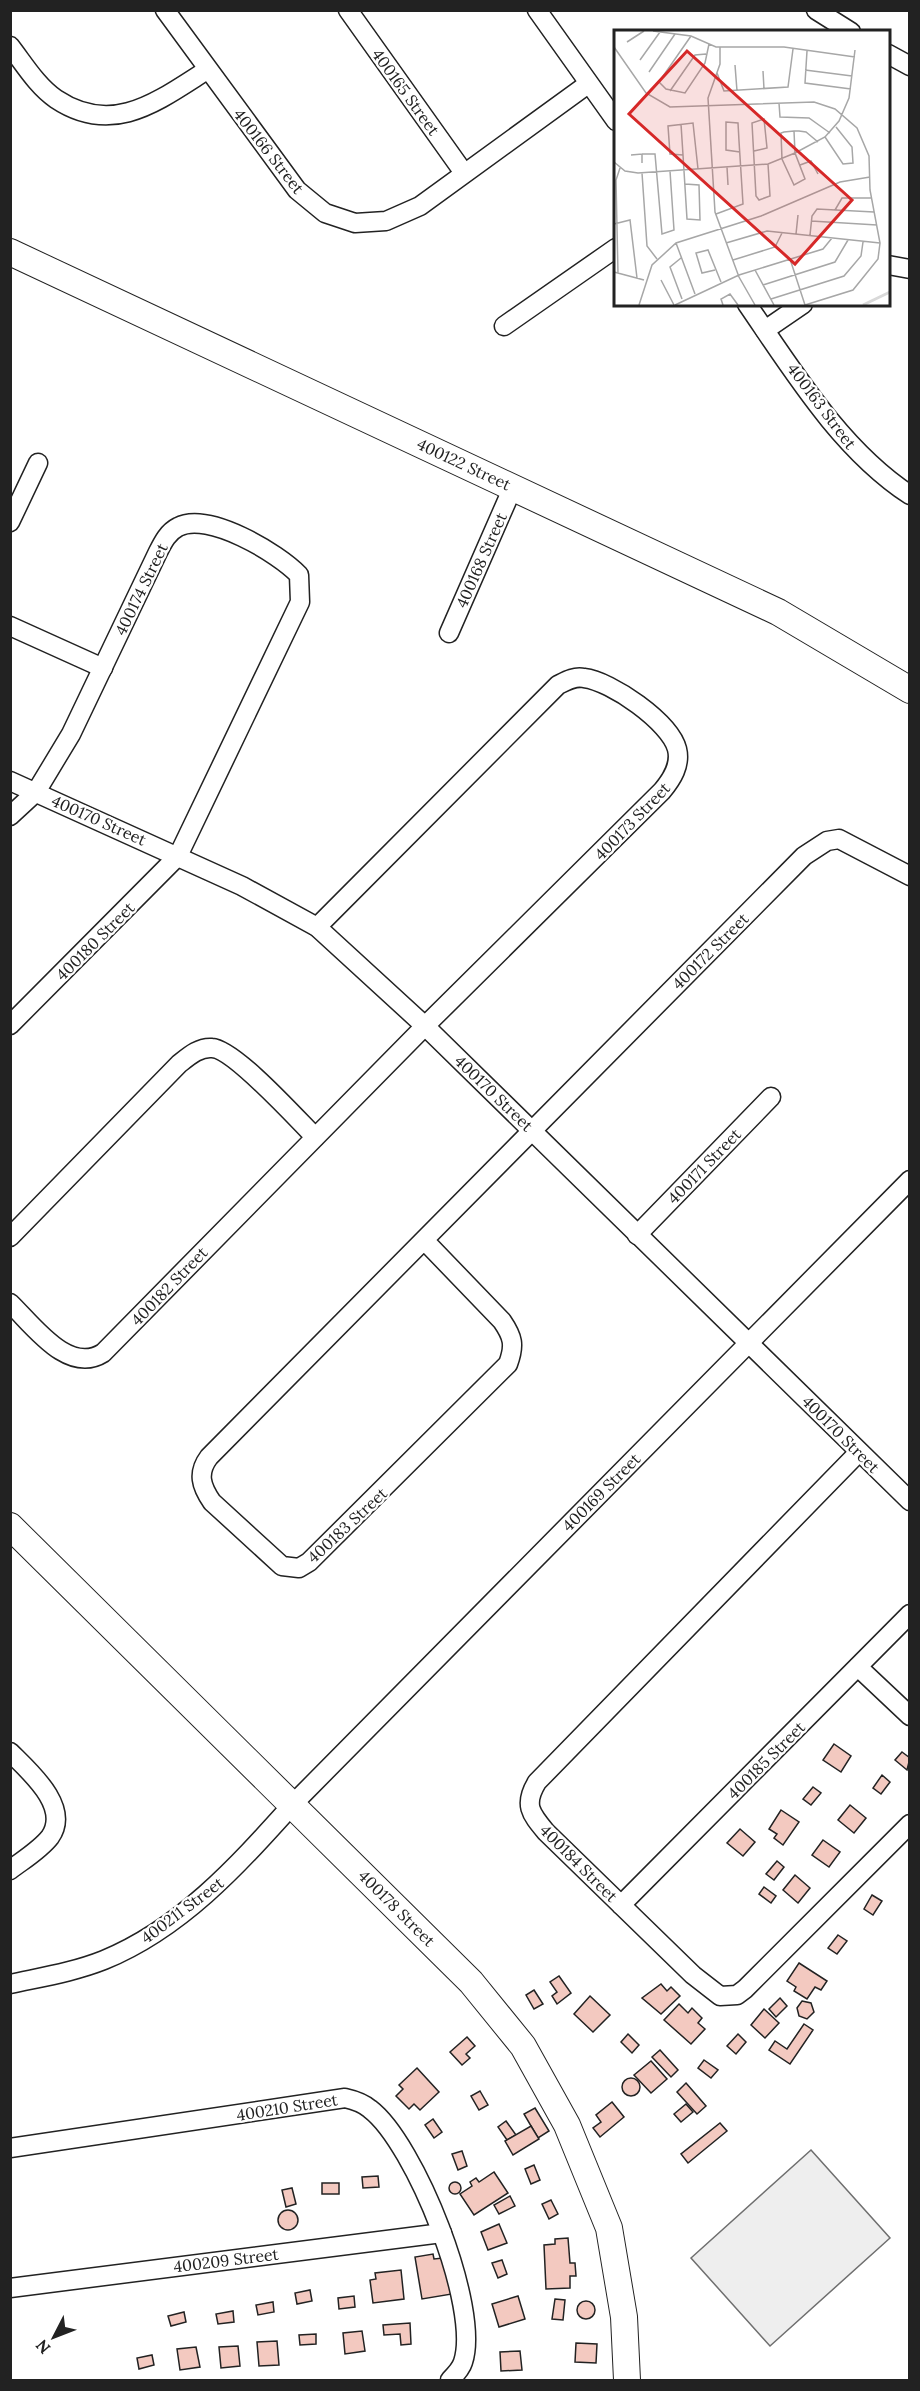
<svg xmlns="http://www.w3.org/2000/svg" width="920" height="2391" viewBox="0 0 920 2391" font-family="Lora,serif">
	<rect width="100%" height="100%" fill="#fff"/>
	<path fill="#eee" stroke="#6f6f6f" stroke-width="1.5" d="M811,2150L890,2238L770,2346L691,2258Z"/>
	<g fill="#f3c9c0" stroke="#222" stroke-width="1.5">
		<path d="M834,1744L851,1756L841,1772L823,1760Z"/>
		<path d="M902,1752L910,1758L907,1770L895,1760Z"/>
		<path d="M882,1775L890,1782L881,1794L873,1788Z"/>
		<path d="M813,1787L821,1793L811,1805L803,1799Z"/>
		<path d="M850,1805L866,1818L854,1833L838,1820Z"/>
		<path d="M781,1810L799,1822L783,1845L774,1838L777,1834L769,1829Z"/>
		<path d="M740,1829L755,1842L743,1856L727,1843Z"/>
		<path d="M823,1840L840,1852L829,1867L812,1855Z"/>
		<path d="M777,1861L784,1867L774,1880L766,1874Z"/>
		<path d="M795,1875L810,1888L798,1903L783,1890Z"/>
		<path d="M764,1887L776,1896L771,1903L759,1894Z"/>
		<path d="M872,1895L882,1901L873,1915L864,1909Z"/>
		<path d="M838,1935L847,1941L837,1954L828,1948Z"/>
		<path d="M799,1963L827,1981L821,1990L815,1987L807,1999L794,1991L796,1987L787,1981Z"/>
		<path d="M559,1976L571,1993L557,2004L552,1996L557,1992L550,1982Z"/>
		<path d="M661,1984L667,1991L671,1987L680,1996L661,2014L642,1998Z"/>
		<path d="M534,1990L543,2004L534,2009L526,1995Z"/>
		<path d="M590,1996L610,2015L593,2032L574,2014Z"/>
		<path d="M780,1998L787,2006L776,2017L769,2009Z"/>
		<path d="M802,2001L811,2003L814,2012L807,2019L799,2016L797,2008Z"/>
		<path d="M679,2004L688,2013L692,2008L702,2018L698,2023L705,2029L691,2044L664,2020Z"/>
		<path d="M764,2009L779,2023L765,2038L751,2025Z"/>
		<path d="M804,2024L813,2030L790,2064L769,2050L775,2041L787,2049Z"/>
		<path d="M628,2034L639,2045L632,2053L621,2042Z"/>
		<path d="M738,2034L746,2042L736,2054L727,2046Z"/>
		<path d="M467,2037L475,2046L466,2054L470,2058L462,2065L450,2052Z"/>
		<path d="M660,2050L678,2070L671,2077L652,2057Z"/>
		<path d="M704,2060L718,2070L711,2078L698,2068Z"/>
		<path d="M651,2061L667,2079L651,2093L634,2075Z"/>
		<path d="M417,2068L439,2092L420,2110L414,2104L409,2109L396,2096L403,2089L399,2085Z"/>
		<circle cx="631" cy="2087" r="9"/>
		<path d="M686,2083L706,2106L697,2114L677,2092Z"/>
		<path d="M480,2091L488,2105L479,2110L471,2096Z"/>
		<path d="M612,2102L624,2117L600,2137L593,2128L601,2122L596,2115Z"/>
		<path d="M686,2104L693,2112L681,2122L674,2114Z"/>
		<path d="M535,2108L549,2131L538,2138L524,2114Z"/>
		<path d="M433,2119L442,2132L434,2138L425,2125Z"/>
		<path d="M506,2121L516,2135L507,2140L498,2127Z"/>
		<path d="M720,2123L727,2131L688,2163L681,2154Z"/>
		<path d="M531,2126L539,2139L513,2155L505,2141Z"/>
		<path d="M462,2151L467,2166L458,2170L452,2154Z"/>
		<path d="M534,2165L540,2180L531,2184L525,2169Z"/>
		<path d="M494,2172L508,2193L474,2215L460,2194L472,2186L470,2182L476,2178L479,2182Z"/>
		<path d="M378,2176L379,2187L363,2188L362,2177Z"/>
		<circle cx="455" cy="2188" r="6"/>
		<rect x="322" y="2183" width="17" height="11"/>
		<path d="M292,2188L296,2204L286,2207L282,2190Z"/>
		<path d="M510,2196L515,2206L499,2214L494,2205Z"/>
		<path d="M551,2200L558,2214L549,2219L542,2204Z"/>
		<circle cx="288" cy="2220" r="10"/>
		<path d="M499,2224L507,2243L488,2250L481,2232Z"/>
		<path d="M568,2238L570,2263H575L576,2276H570V2288L546,2289L544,2245L555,2244V2239Z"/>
		<path d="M433,2254L434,2259L443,2258L452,2294L422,2299L415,2257Z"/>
		<path d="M502,2260L507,2274L498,2278L492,2263Z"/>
		<path d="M401,2270L404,2299L373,2303L370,2280L376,2279L375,2273Z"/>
		<path d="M310,2290L312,2301L297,2304L295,2293Z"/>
		<path d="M354,2296L355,2307L339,2309L338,2298Z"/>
		<path d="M518,2296L525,2319L499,2327L492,2304Z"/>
		<path d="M555,2299L565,2300L563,2320L552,2319Z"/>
		<circle cx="586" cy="2310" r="9"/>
		<path d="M273,2302L274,2312L258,2315L256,2305Z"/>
		<path d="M233,2311L234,2322L218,2324L216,2314Z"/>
		<path d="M184,2312L186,2322L171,2326L168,2316Z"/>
		<path d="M410,2323L411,2344L401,2345L400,2334L384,2335L383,2325Z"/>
		<path d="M362,2331L365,2351L345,2354L343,2333Z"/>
		<path d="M316,2334V2344L300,2345L299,2335Z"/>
		<path d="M277,2341L279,2365L259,2366L257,2342Z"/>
		<path d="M576,2343L597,2344L596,2363L575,2362Z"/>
		<path d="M238,2346L240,2366L221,2368L219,2347Z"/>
		<path d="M196,2347L200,2367L180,2370L177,2349Z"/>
		<path d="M520,2351L522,2370L501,2371L500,2352Z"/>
		<path d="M152,2355L154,2365L139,2369L137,2358Z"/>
	</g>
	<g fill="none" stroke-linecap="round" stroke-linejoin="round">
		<g stroke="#222" stroke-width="21">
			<g id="street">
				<path d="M165,10L297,190L325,213L355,223L386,221L420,206L588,84"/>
				<path d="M348,10L464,173"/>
				<path d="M537,10L616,121"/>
				<path d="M816,10L851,32"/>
				<path d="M10,46C24,64 37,86 56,99C113,137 158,101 207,70"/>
				<path d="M888,54L910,66"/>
				<path d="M888,265L910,269"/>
				<path d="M747,304C793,371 841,450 910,495"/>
				<path d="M504,326L616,248"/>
				<path d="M765,330L803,304"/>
				<path d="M10,522L38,463"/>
				<path d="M10,626L103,668"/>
				<path d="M449,633L513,487"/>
				<path d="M10,781L242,886L317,927L425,1026L910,1501"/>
				<path d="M10,816L36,792L71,734L158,552C163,542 168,532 178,527C208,511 278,553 299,575L300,602L178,856L10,1025"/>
				<path d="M637,1235L771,1097"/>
				<path d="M10,1237L179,1064C189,1056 199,1047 212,1048C234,1049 297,1119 315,1137"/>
				<path d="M424,1240L502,1321C513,1337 515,1345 508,1364L309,1562L299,1568L282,1566L212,1502C201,1486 197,1473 209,1457L804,856L827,841L839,839L910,876"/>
				<path d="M10,1303C33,1325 68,1375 103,1353L425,1026L662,791C672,779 681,765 677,749C670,722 611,681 584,678C574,676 566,681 558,685L317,927"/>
				<path d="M859,1452L537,1782C523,1805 531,1814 546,1832L693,1975L720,1996L737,1995L745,1989L910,1824"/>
				<path d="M858,1667L910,1716"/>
				<path d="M10,1752C30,1772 71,1807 50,1837C40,1850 23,1860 10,1870"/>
				<path d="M621,1905L910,1614"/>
				<path d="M10,1984C42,1977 74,1972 104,1960C182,1928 238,1865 293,1804L910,1180"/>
				<path d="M10,2148L345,2098C354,2100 363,2103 370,2109C415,2143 481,2308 463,2362C461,2369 455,2375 450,2380"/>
				<path d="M10,2288L442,2233"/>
			</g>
		</g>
		<g stroke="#222" stroke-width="28">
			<g id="secondary">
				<path d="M10,252L778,612L910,690"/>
				<path d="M10,1526L471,1982L523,2046L567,2125L609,2228L624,2317L627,2380"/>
			</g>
		</g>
		<use href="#street" stroke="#fff" stroke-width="18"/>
		<use href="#secondary" stroke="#fff" stroke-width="26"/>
	</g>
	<g text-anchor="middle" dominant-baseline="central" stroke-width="4.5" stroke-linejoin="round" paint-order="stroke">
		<g font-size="16" fill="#222" stroke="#fff">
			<text transform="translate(406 92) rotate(54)">400165 Street</text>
			<text transform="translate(269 151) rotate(52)">400166 Street</text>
			<text transform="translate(822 406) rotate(53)">400163 Street</text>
			<text transform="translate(464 464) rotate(25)">400122 Street</text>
			<text transform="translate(481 560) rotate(-66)">400168 Street</text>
			<text transform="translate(141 589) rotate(-64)">400174 Street</text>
			<text transform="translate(99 820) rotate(24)">400170 Street</text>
			<text transform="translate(632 821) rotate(-46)">400173 Street</text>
			<text transform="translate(95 941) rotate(-45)">400180 Street</text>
			<text transform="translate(710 951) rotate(-45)">400172 Street</text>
			<text transform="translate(494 1093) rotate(44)">400170 Street</text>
			<text transform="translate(704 1166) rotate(-46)">400171 Street</text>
			<text transform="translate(169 1286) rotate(-46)">400182 Street</text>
			<text transform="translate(841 1434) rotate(45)">400170 Street</text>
			<text transform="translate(601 1492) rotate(-45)">400169 Street</text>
			<text transform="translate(347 1525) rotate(-43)">400183 Street</text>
			<text transform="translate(766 1760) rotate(-45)">400185 Street</text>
			<text transform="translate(579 1863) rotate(45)">400184 Street</text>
			<text transform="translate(397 1908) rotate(45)">400178 Street</text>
			<text transform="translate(182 1910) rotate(-37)">400211 Street</text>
			<text transform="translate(287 2107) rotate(-9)">400210 Street</text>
			<text transform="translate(226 2260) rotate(-7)">400209 Street</text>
		</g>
	</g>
	<g transform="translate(614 30)">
		<rect width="276" height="276" fill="#fff"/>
		<path fill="none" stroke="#d9d9d9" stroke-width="3" d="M249,275L276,262"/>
		<path fill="none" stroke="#a7a7a7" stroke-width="1.5" d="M39,1L77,6L102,17H170L241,27M77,6L45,52L52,59L71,63L91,33L95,14M13,12L30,1M0,17L32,63L56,77L200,72L221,79L243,98L255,126L256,160L266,213L264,229L239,260L191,275M106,17V34L94,68L101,182L125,247L141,275M193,21L191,53L237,59M26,30L46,2M121,35L123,61M191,40L238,46M149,41L150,59M35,42L61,4M103,43L110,61L174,57L179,19M56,61L81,25L92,24M165,73L166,87L195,88L216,103M67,94L69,125L73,189L86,190L85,155L71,154M180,101L181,123L191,149L180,155L168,129L167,103L170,102L180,101H185L192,102L204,112M211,107L229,134L239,133L238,117L222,97M140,121L153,118L150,89L138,93L142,166L145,170L156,166L154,134M28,124H41L48,204L60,200L56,141M17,125L28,124V133M69,125L56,124L54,96L79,93L84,139M0,132L11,141L24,143L154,134L181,123L211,107L225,91L235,68L241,20M186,135L197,131L204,144M113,137L114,155M28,143L33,216L43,229M221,180L228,168H258M102,184L129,174L125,111L124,93L112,92V120L126,122M197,191L263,195M0,194L16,190L23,248M182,204L184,185M196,205L198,186L203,179L260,182M62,213L81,264M112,213L153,201L266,213M67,228L56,237L68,269M176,229L191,275M119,230L161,217L168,203M101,240L88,243L82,223L94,220L107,252M141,240L160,275M0,242L30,250M4,244L2,150L6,138M47,250L60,275M149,255L221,232L234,210M157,269L230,246L247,226L249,212M25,275L38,235L62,213L147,186L226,152L256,147M61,275L125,245L209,219L218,208M109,275L107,269L116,264L124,275"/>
		<path fill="#d62828" fill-opacity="0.15" stroke="#d62828" stroke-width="3" d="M73,21L238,170L181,234L15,84Z"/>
		<rect width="276" height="276" fill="none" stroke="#222" stroke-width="3"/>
	</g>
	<rect width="920" height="2391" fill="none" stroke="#222222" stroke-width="24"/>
	<g transform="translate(54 2337) rotate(228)" stroke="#ffffff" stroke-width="4.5" paint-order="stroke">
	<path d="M0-4.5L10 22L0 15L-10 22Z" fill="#222222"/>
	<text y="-9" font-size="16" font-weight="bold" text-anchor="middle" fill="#222222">N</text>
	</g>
</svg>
